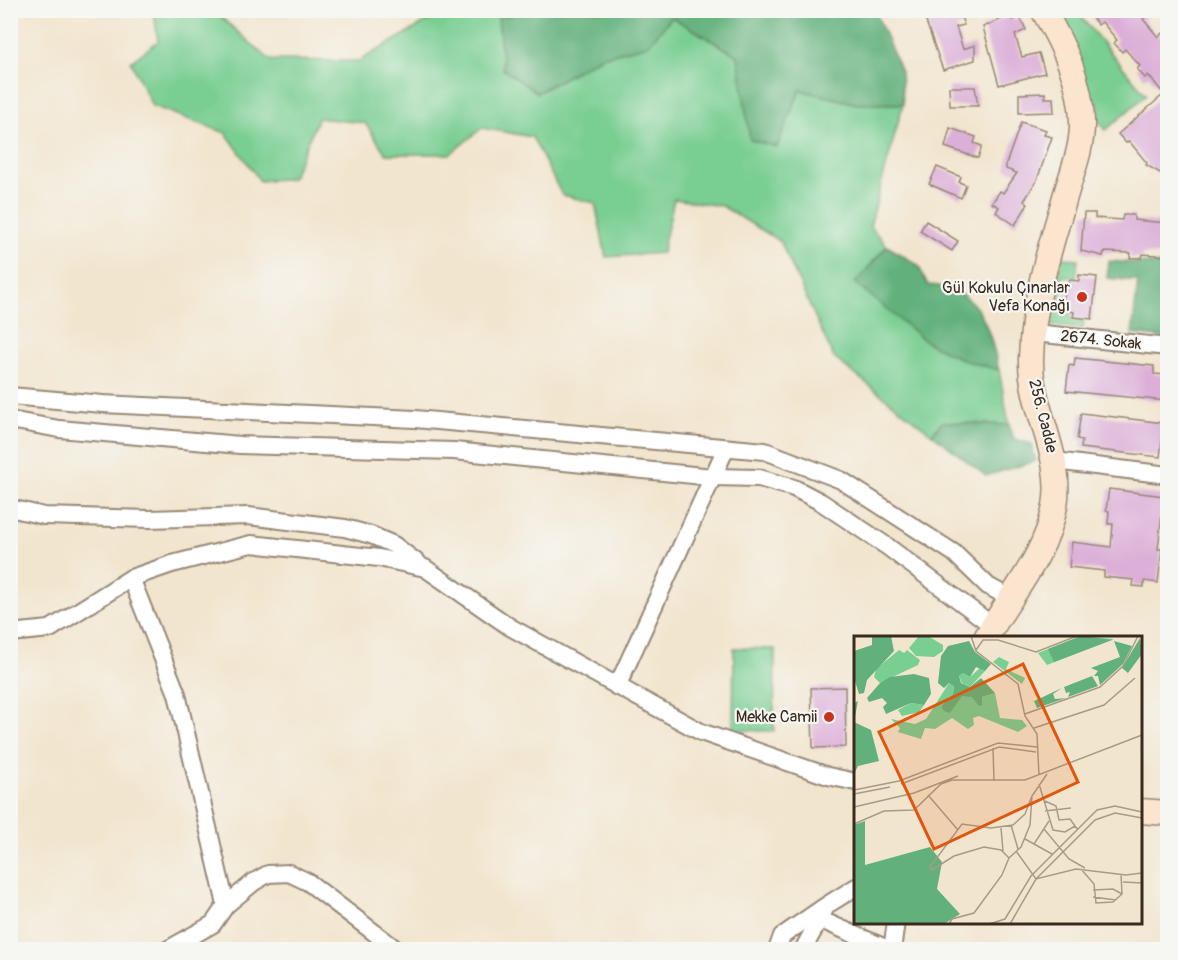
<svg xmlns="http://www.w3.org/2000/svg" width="1178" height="960" viewBox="0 0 1178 960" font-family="Pangolin,sans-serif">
	<rect width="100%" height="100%" fill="#f6f6f2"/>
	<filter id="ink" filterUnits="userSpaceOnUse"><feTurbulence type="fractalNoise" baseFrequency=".0167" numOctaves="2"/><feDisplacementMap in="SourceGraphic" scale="12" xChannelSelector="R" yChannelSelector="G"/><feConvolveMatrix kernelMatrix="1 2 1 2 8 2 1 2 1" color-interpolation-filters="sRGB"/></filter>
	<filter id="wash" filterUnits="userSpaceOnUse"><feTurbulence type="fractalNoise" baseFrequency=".008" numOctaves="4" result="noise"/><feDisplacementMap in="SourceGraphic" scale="24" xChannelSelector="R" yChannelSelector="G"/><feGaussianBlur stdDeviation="1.35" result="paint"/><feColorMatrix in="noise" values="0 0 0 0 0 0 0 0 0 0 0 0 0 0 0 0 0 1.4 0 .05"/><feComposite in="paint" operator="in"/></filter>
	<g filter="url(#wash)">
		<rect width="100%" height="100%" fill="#f2e5ce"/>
		<g fill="#79ce92" stroke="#5a7c58" stroke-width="1.5">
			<path d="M154,11H214L270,60L359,61L445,11H533L498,19L537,93L601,57L648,45L672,17L738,56L777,146L800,90L857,104H903L870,226L887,246L855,283L963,360L999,370L1009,425L942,422L932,434L834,358L780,241L722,206L674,199L662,253L606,257L595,203L562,195L532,137L482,128L450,154H386L365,123L318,118L292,178L260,181L226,133L152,106L131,62L158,41Z"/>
			<path d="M1057,11H1076L1146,95L1106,130L1093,114Z"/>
			<path d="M1061,258L1078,259L1076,278L1063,276L1059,312L1071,314V320L1084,321L1083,329L1048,325Z"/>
			<path d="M734,648L775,649L774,731L733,730Z"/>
		</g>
		<g fill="#62b17c" stroke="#4e6e4d" stroke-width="1.5">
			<path d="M533,11H875L901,72L903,104H857L800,90L777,147L750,140L738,56L672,17L648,45L601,57L537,93L503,69L498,18Z"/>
			<path d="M887,246L918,265L928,285C981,288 988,326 999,370L963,360L928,343L855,283Z"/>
			<path d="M1109,261L1167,265V338L1132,334L1138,281L1107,278Z"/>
			<path d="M942,422L1009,425L1014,439L1032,444L1036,461L986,476L932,434Z"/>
		</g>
		<g id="blocks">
			<g fill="#dcafd8">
				<path d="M947,10L951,14L959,11L964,25L956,27L963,49L975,45V60L943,70L925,19Z"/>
				<path d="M1092,10H1153L1143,19L1158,37L1162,33L1167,39V177L1146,165L1147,163L1129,141L1126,143L1118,134L1164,94L1148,75L1145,78L1137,69L1140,66L1125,49L1122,52L1114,43L1117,40L1102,22L1098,25L1091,16L1094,13Z"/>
				<path d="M1011,15L1013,20L1020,17L1026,30L1015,35L1022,57L1039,53L1045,73L999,85L983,27Z"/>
				<path d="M949,87H975L978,106H950Z"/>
				<path d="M1045,93V98H1053L1054,112L1019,113V94Z"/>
				<path d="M1021,122L1046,130L1044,135L1052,137L1037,180L1024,201L1028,204L1015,225L996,212L999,207L992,203L1000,191L1003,193L1017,173L1006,169V164Z"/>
				<path d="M950,128L976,137L974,143L982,146L978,158L945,147Z"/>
				<path d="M937,167L961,177L959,182L966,185L961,198L929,184Z"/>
				<path d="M1084,213H1095V218L1122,220L1123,215H1134V220L1167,223V256L1143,254L1142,258H1130L1131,253L1104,252L1103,256L1081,251Z"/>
				<path d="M926,221L958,241L952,251L920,231Z"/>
				<path d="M1079,275L1097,277L1092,319L1073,317L1074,312L1065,310L1066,300H1063L1069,280L1079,281Z"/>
				<path d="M1075,358L1154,366V374L1167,375V401L1066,391L1069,365L1074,366Z"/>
				<path d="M1081,413L1164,423L1160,457L1081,448L1082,440L1077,439Z"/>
				<path d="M1109,489L1164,496L1158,549H1162L1158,583L1144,581V587L1133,586L1134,580L1104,577V571L1069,567L1072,542L1111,547L1113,524H1108L1109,511L1106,510Z"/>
				<path d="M845,687L846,747L813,748L811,688Z"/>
			</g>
		</g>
	</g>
	<g filter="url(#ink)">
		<use href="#blocks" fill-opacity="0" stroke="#968876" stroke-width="1.5"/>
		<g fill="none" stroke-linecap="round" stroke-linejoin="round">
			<g stroke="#968876" stroke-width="20">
				<g id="street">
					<path d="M1034,333L1168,347"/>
					<path d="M10,396L103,404L415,419L765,451L841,480L954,553L988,586L1010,598"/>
					<path d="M10,420L59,429L240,445L454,451L713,477L759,478L794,488L821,502L888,547L993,626"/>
					<path d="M1055,461L1168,475"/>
					<path d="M10,508L44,516L149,519L248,516L345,528L371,535L394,545L419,564"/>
					<path d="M131,578L177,694L226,905"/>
					<path d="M10,633L50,629L131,578L172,564L251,544L379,558L425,568L510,627L701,732L828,776L856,782"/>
					<path d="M617,687L726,448"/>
					<path d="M819,919L890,950"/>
					<path d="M167,950L213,924L226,905L254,882L268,874L289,873L308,882L397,950"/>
					<path d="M777,950L782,936L824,907"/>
					<path d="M803,950L827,905L856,887"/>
					<path d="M892,950L896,922"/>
				</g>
			</g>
			<g stroke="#968876" stroke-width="27">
				<g id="secondary">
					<path d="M986,638C1010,595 1046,556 1055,506C1064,454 1030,410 1031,359C1032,308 1048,253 1063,204C1070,177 1083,149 1082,121C1081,81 1063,44 1043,10"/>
					<path d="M1140,811L1168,813"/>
				</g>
			</g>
			<use href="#street" stroke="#fff" stroke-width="16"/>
			<use href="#secondary" stroke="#fbe5cf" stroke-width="24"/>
		</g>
	</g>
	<g fill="#c8321e" stroke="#f6f6f2" stroke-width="2">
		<circle cx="1082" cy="297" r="6"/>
		<circle cx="829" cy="717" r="6"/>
	</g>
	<g text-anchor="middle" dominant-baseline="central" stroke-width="4.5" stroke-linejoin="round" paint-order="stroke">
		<g font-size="16" fill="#3b2a1e" stroke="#f6f6f2" text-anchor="end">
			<text x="1070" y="288">Gül Kokulu Çınarlar<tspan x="1070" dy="18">Vefa Konağı</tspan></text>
			<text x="817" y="717">Mekke Camii</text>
		</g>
		<g font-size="16" fill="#3b2a1e" stroke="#f6f6f2">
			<text transform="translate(1101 340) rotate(6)">2674. Sokak</text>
			<text transform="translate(1043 416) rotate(76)">256. Cadde</text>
		</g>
	</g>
	<g transform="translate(854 636)">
		<rect width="288" height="288" fill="#f2e5ce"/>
		<path d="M65,0H74L89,9V15L80,21L62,20L55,12ZM227,0L260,3L193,29L184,17ZM45,14L50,17L53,14L66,24L64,29L26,47L20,41L22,33ZM145,21L155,26L152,33L171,42L168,48L139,26ZM126,32L131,35L116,51L108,47L105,40L109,37L116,41ZM95,47L100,49L99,58L87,70L96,76L108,59L128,61L141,57L146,82L168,84L173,90L164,96L125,80L119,82L120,89L114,93L98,82L81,93L71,92L67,103L44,96L46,92L37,83L61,88L72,83ZM57,67L70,69L65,76L48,80L44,74Z" fill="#79ce92"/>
		<path d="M18,0H37L40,15L13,44L10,57L5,58L0,42V15L18,9ZM227,0L258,4L200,26L194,13ZM286,2L288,18L274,37L268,32ZM115,5L121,16L137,28L131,35L122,31L116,41L109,37L105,40L107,47L116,51L127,42L141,57L128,61V69L125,70L118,61L108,60L96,77L90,75L87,70L99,58L100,50L95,47L90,52L84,47L87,20L94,10ZM260,5L278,10L269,28L246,49L244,40H240L244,35L237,32L266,21ZM60,38L75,42L77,58L70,69L57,67L32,78L29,71L33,67L28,62L15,66L13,62L26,47L36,41ZM238,40L244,50L214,61L216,56L212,57L210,51ZM208,52L199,58L201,63L212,62L183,72L180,65L176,67ZM4,65L0,86L17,94L25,125L4,130L0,138V67ZM11,185V229L76,211L88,226L83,253L106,278L90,288H0V189Z" fill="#62b17c"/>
		<path fill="none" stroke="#a99a88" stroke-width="1.5" d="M117,0L122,15L164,48L171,80L183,98L185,140M122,14L129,4H144L182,16L223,0M171,78L246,51L269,30L284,0M180,92L250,69L281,42M139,112L140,145M47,148L145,111L182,116M185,148L199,194L211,196L221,190L224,194M0,154L45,145L144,107L183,111M0,158L36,151M74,159L104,194M191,165L202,170L205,184L216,183L221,190M0,171L60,157L104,140M191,175L217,172M0,188L30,175L60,174L87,148L98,144H171L288,99M157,189L164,213M147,192L149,215M190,193L215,223L231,232M171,203L198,218M180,208L195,185M162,215L182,243L222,233L272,239L288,237M155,222L147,214L130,211L100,220L78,234L76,231L108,188L137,192L159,189L171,178L178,160M227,233L240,248L242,267L259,266L268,258L267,238M269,246L288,247M239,254L259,253L268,258M239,261L262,264M95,288L98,283L120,277L148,239L155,222L167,211L176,189L178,160L193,138M135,288L151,283L177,240L243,174L261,170L288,176M156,288L182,243L241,184L261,177L288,182"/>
		<path fill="#df570d" fill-opacity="0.15" stroke="#df570d" stroke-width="3" d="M169,28L224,146L80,213L25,96Z"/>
		<rect width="288" height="288" fill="none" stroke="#3b2a1e" stroke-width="3"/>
	</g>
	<rect width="1178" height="960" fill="none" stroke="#f6f6f2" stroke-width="36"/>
</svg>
